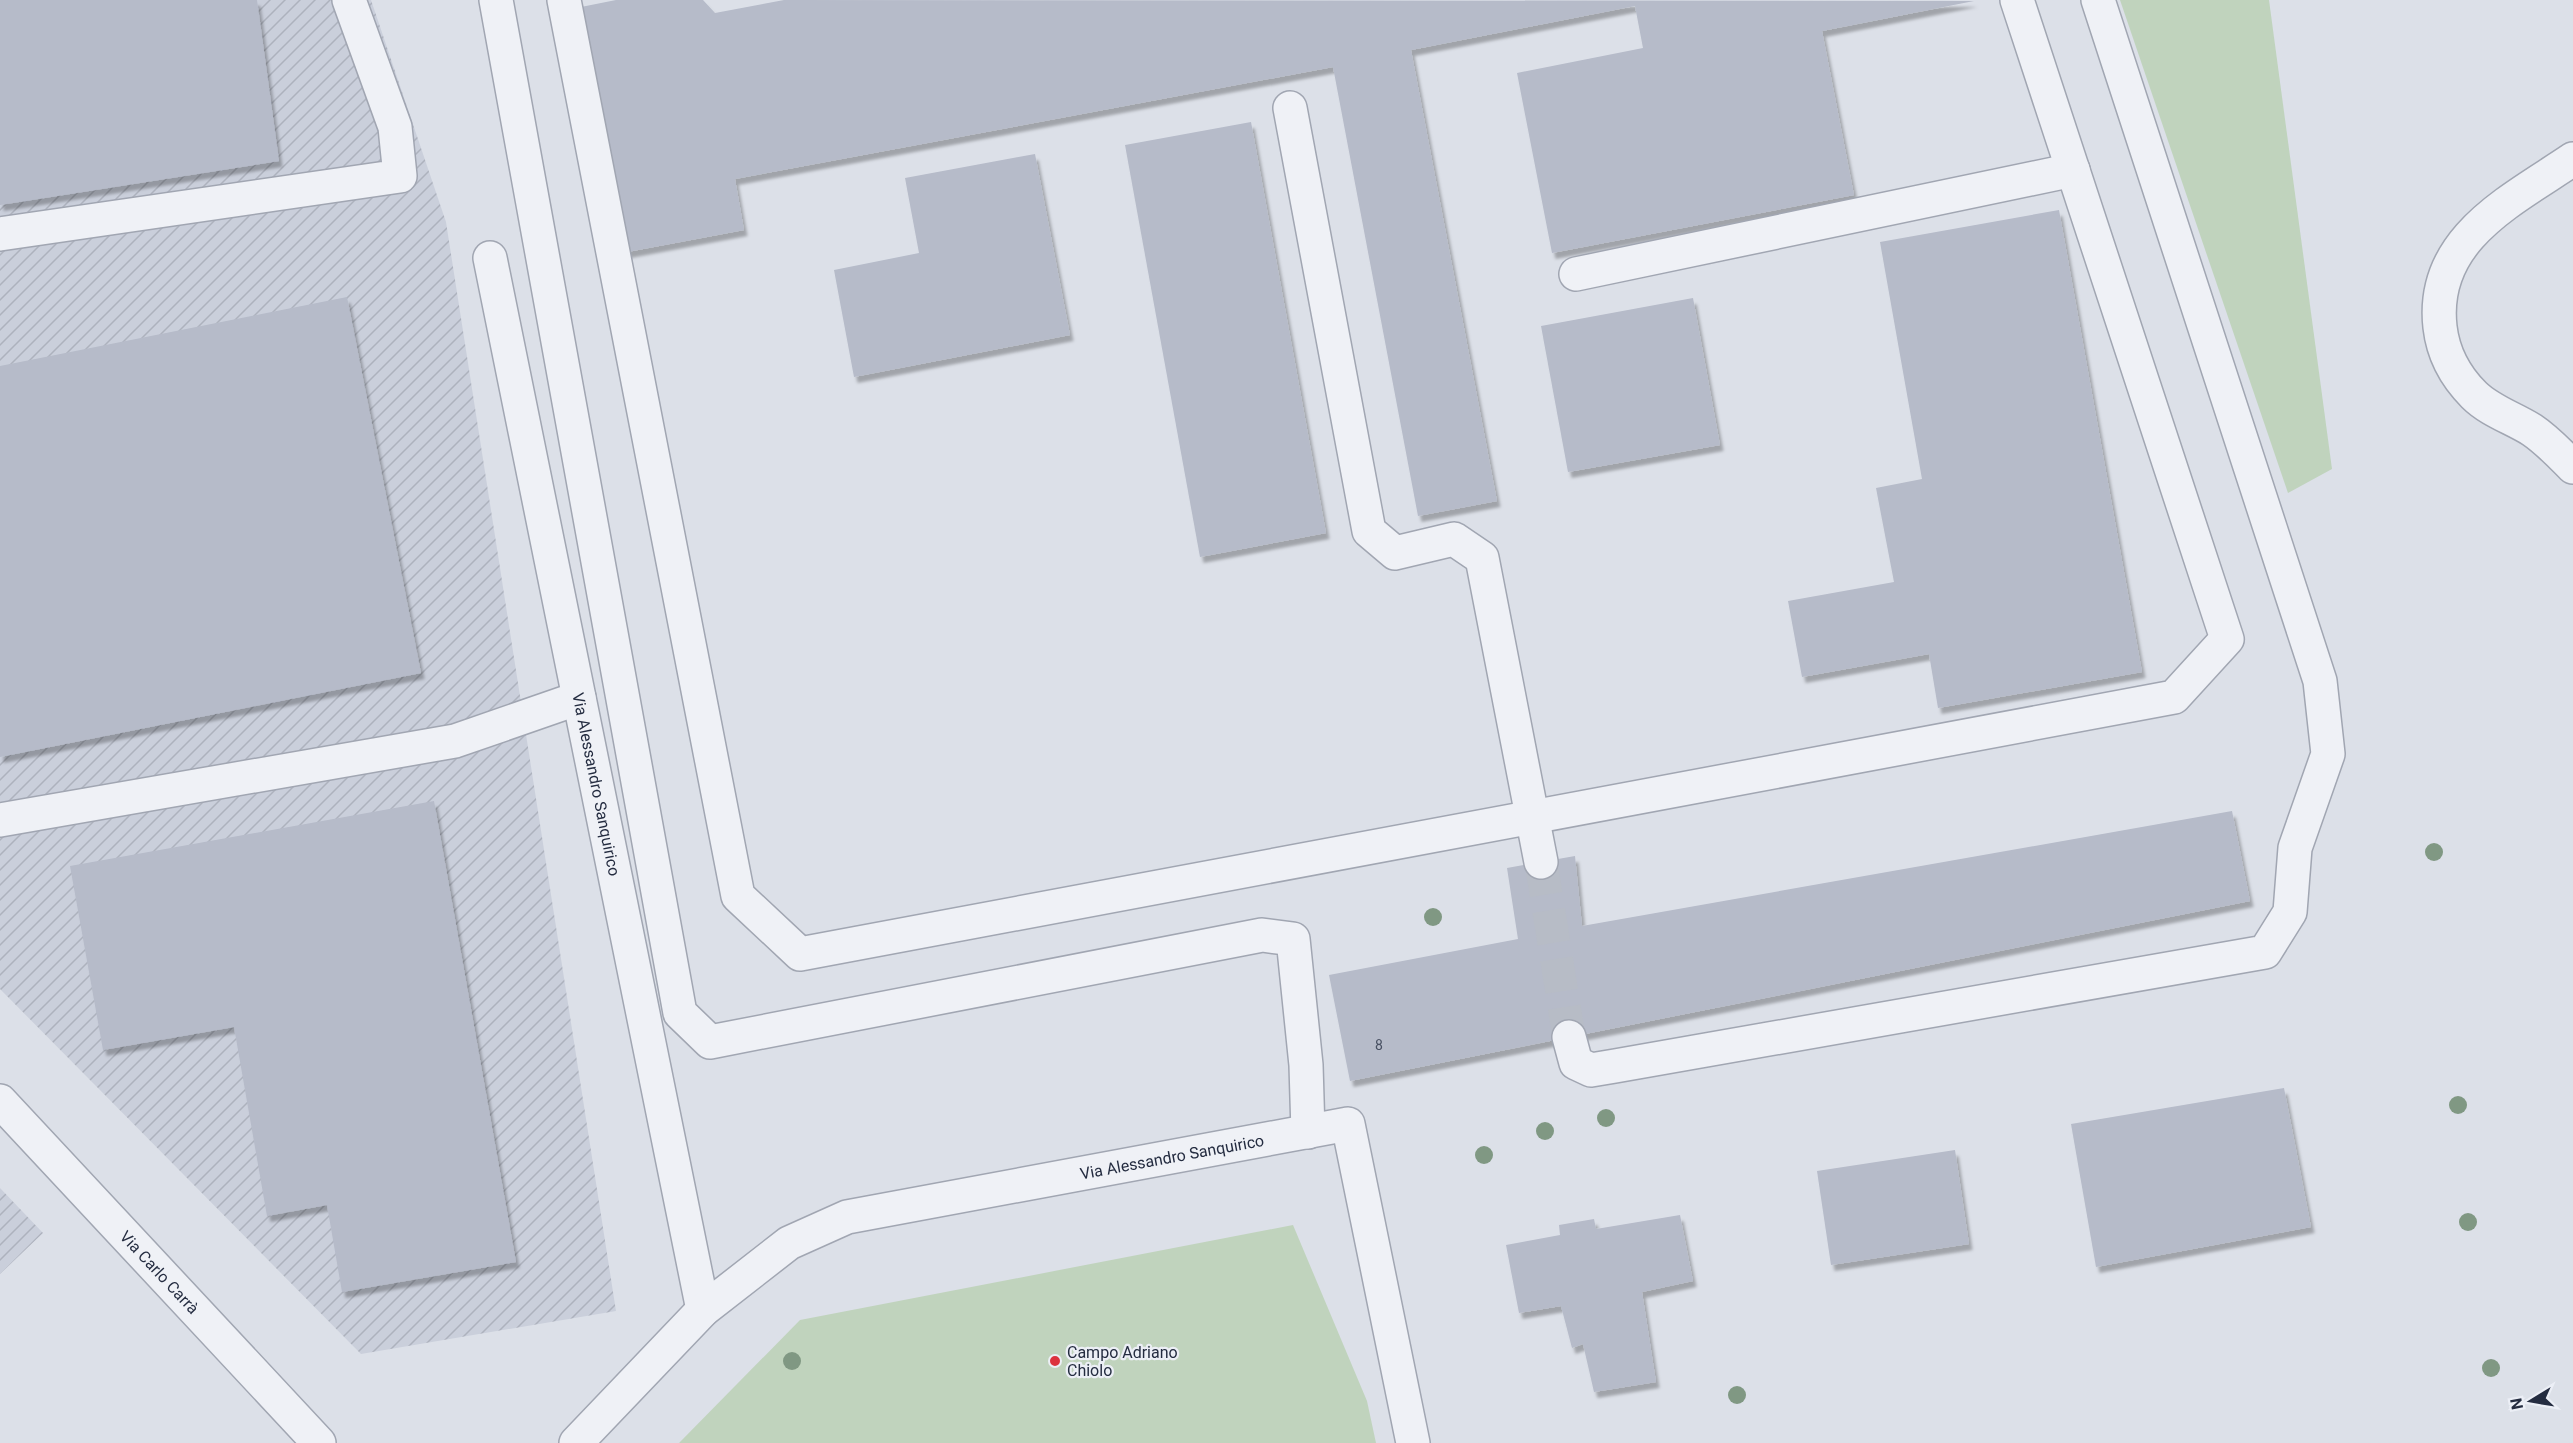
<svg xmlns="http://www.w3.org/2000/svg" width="2573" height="1443" viewBox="0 0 2573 1443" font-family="Roboto,sans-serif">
	<defs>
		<pattern id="industrial-furrows" width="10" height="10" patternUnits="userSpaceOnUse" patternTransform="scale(1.5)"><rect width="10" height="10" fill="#cacfdb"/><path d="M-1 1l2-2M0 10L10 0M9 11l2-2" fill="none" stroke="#adb2bd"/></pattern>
		<filter id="shadow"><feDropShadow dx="3.5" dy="6" stdDeviation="1.5" flood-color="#0004"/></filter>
	</defs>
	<rect width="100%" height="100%" fill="#dce0e8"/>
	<g fill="url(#industrial-furrows)">
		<path d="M0,0H371L446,222L616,1311L361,1354L0,989Z"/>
		<path d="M0,1188L43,1233L0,1274Z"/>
	</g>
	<g fill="#c0d3bd">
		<path d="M2120,0H2269L2332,469L2288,493Z"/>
		<path d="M1293,1225L1367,1401L1376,1443H679L800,1320Z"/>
	</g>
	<g fill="#b6bbc9" filter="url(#shadow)">
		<path d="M0,0H257L279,161L0,205Z"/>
		<path d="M616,0H703L715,13L784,0L1974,1L1822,31L1854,195L1552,253L1517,73L1643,48L1635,6L1411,50L1497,501L1418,516L1333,67L735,179L744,230L622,253L576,8Z"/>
		<path d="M1251,122L1326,533L1200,557L1125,145Z"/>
		<path d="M1035,154L1070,335L854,377L834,270L919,253L905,178Z"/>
		<path d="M2059,210L2142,672L1938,708L1929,654L1802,677L1788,601L1894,582L1876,488L1922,479L1880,242Z"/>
		<path d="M347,297L421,673L0,757V366Z"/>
		<path d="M1693,298L1720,445L1568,472L1541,326Z"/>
		<path d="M434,801L516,1262L342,1292L327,1205L267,1216L234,1027L103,1050L70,866Z"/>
		<path d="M2232,811L2250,901L1350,1081L1329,975L1518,939L1507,868L1575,856L1582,926Z"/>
		<path d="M2284,1088L2311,1227L2096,1267L2071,1124Z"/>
		<path d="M1955,1150L1969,1244L1831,1265L1817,1171Z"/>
		<path d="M1680,1215L1693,1281L1642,1292L1656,1382L1594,1392L1583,1344L1572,1348L1561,1306L1519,1313L1506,1245L1560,1235L1559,1225L1594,1219L1596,1229Z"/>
	</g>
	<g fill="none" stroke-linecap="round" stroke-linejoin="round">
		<path stroke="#b7bcc6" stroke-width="33" stroke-dasharray="33 16" stroke-linecap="butt" d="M1541,862L1569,1037"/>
		<g stroke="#a1a6b2" stroke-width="36">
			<g id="minor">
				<path d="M496,0L680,1013L710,1042L1262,935L1293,939L1306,1065L1308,1132"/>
				<path d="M564,0L738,896L800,954L2174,697L2227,639L2017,0"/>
				<path d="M1290,108L1369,531L1395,553L1454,539L1482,558L1541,862"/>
				<path d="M2573,159C2511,201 2430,239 2440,327C2443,353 2455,376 2474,395C2490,411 2513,418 2532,430C2547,440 2560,454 2573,467"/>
				<path d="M0,234L400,176L395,127L349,0"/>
				<path id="s1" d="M490,258L703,1310"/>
				<path d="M1576,274L2073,170"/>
				<path d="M0,820L455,741L579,698"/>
				<path d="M1569,1037L1576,1063L1591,1070L1615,1066L2265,952L2290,912L2295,848L2328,754L2320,681L2098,0"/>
				<path id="s2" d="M0,1101L319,1443"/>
				<path id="s3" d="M576,1443L703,1310L789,1243L847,1217L1348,1124L1413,1443"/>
			</g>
		</g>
		<use href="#minor" stroke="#eff1f6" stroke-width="33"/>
	</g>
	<g fill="#809883">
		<circle cx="2434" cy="852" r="9"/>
		<circle cx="1433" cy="917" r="9"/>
		<circle cx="2458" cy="1105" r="9"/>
		<circle cx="1606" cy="1118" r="9"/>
		<circle cx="1545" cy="1131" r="9"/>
		<circle cx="1484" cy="1155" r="9"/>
		<circle cx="2468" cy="1222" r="9"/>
		<circle cx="792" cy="1361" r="9"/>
		<circle cx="2491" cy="1368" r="9"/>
		<circle cx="1737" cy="1395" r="9"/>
	</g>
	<circle fill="#dc323e" stroke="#eceff6" stroke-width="2" cx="1055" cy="1361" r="6"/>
	<g text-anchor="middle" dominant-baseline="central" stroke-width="4.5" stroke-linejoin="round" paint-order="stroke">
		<g font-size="14" fill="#485062">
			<text x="1379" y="1045">8</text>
		</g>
		<g font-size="16" fill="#242c40" stroke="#eceff6">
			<text stroke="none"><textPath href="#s1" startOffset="537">Via Alessandro Sanquirico</textPath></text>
			<text stroke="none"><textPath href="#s3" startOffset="687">Via Alessandro Sanquirico</textPath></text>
			<text stroke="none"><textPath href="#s2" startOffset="234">Via Carlo Carrà</textPath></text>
		</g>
		<g font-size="16" fill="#242c40" stroke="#eceff6" text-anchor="start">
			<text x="1067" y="1352">Campo Adriano<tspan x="1067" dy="18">Chiolo</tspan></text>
		</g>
	</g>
	<g transform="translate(2531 1401) rotate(259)" stroke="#eceff6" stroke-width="4.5" paint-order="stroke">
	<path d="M0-4.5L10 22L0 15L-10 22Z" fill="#242c40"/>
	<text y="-9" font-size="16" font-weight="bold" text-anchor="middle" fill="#242c40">N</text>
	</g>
</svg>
